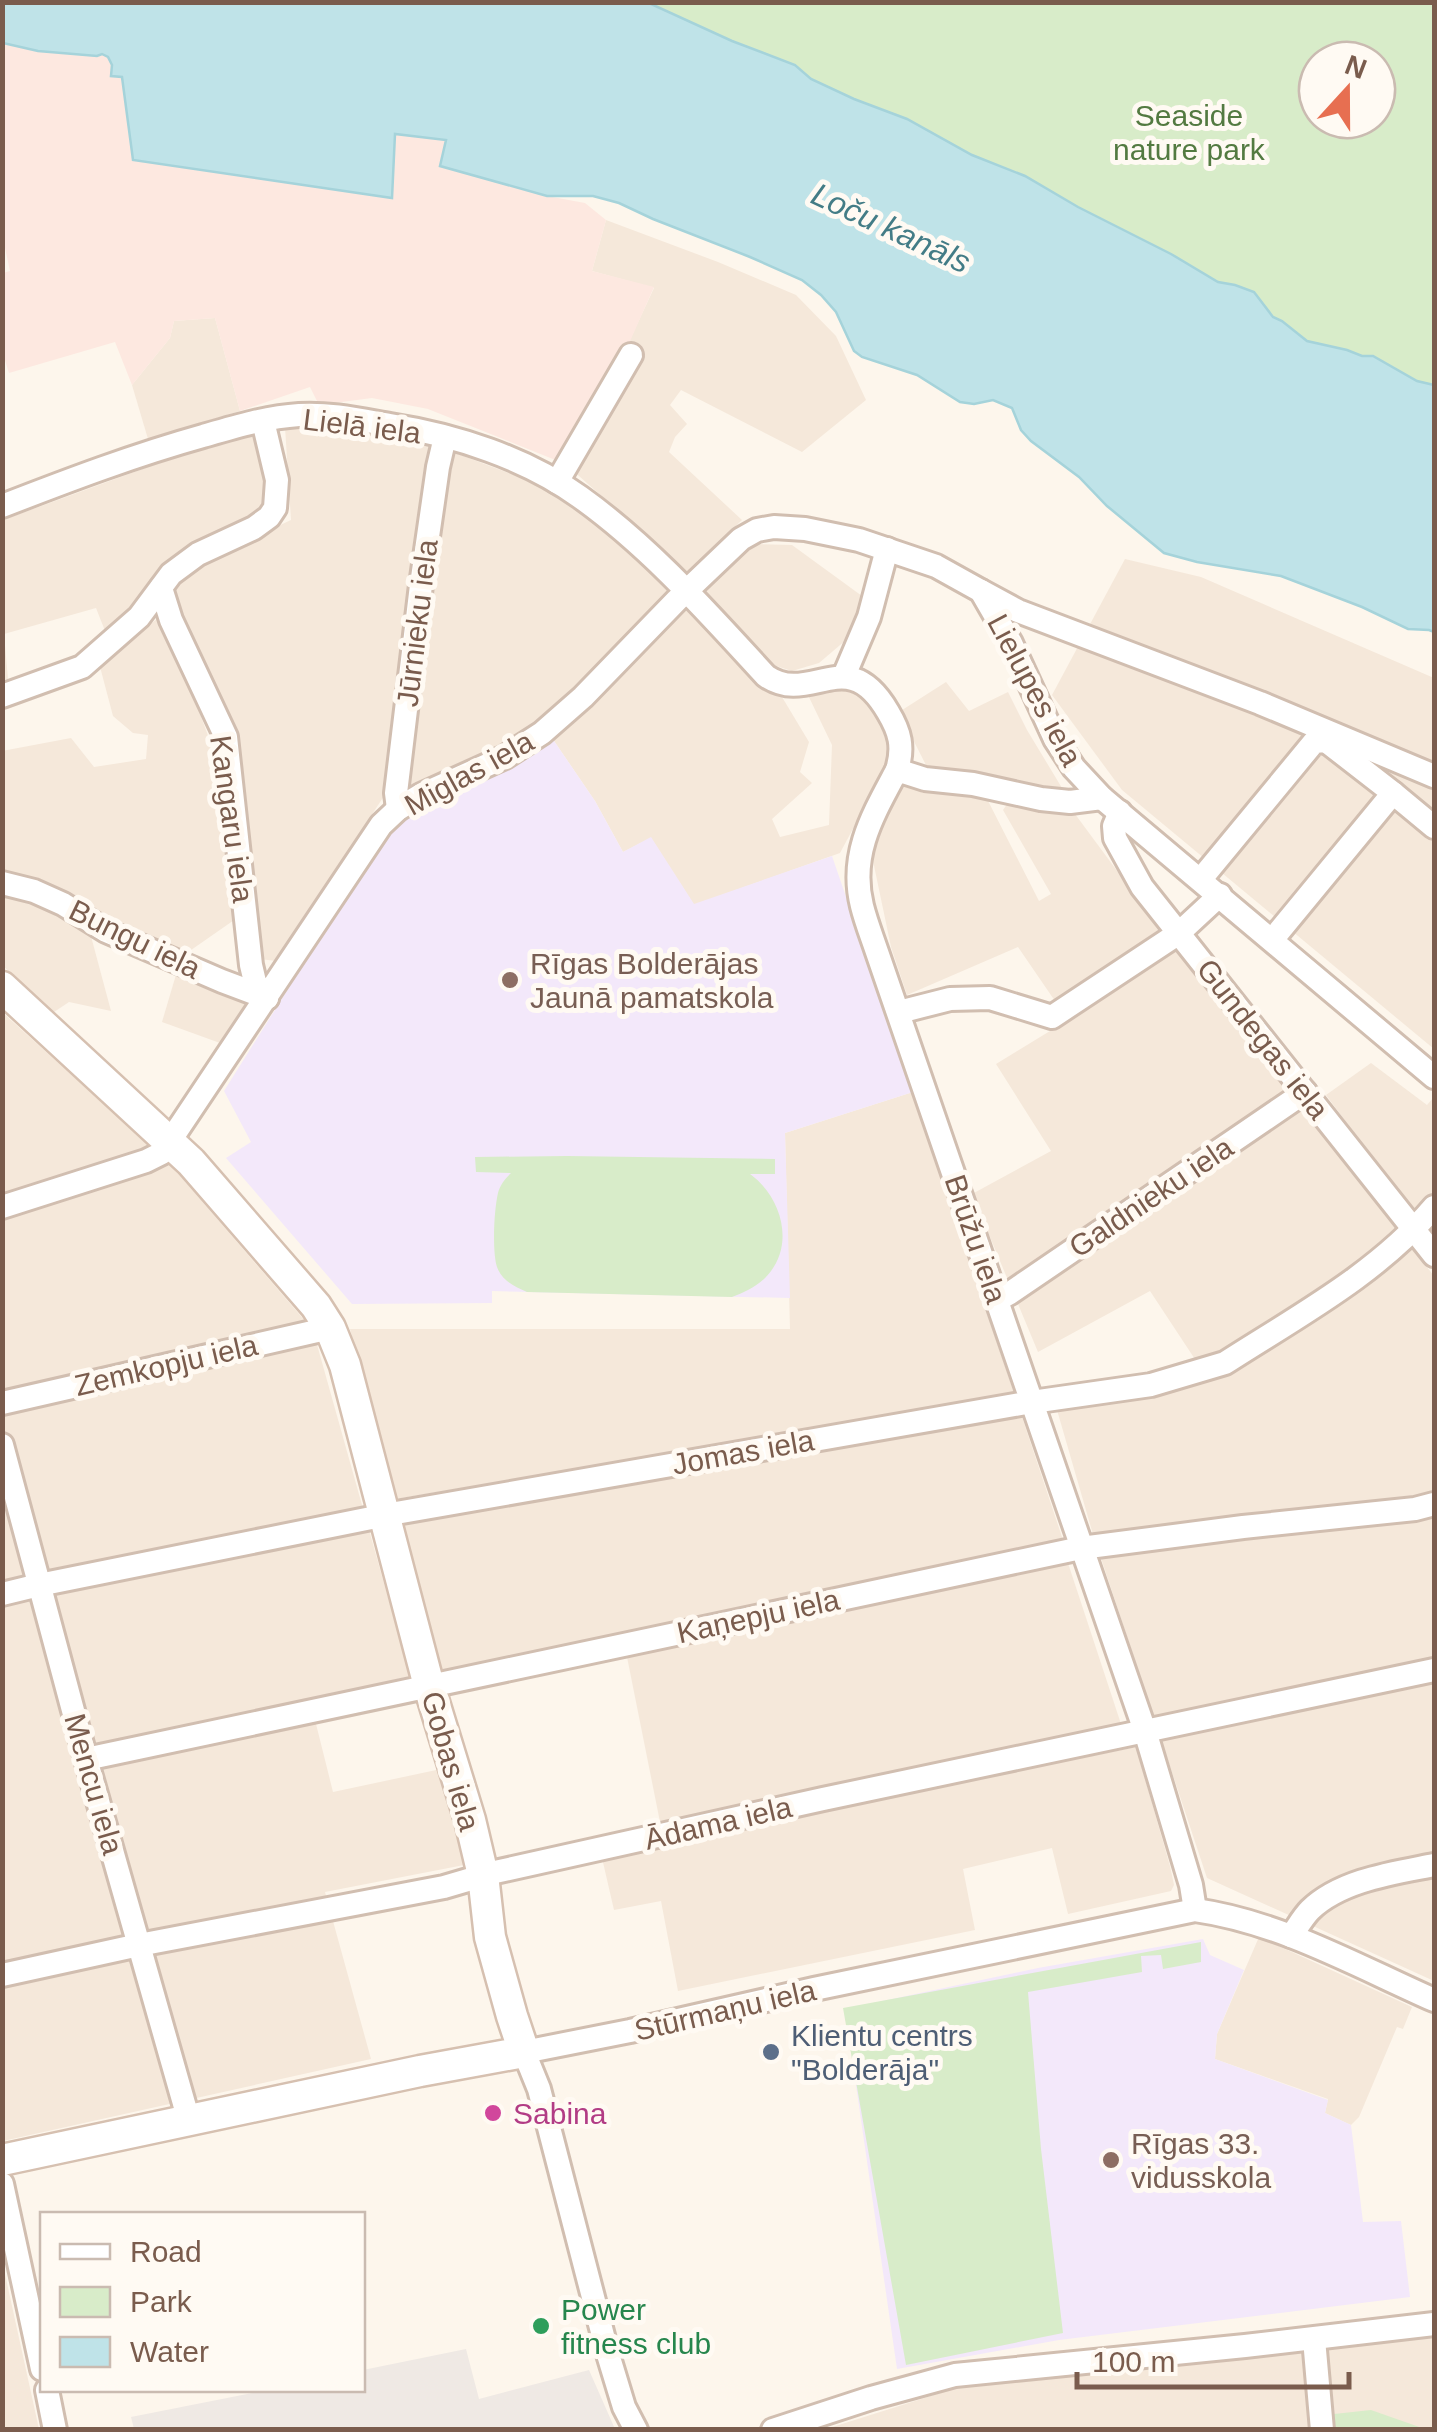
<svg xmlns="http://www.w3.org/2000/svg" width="1437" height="2432" viewBox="0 0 1437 2432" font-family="Helvetica,sans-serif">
	<rect width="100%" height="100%" fill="#fdf6ec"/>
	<g fill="#f5e8da">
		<path d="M606,220L718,262L796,295L836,336L866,400L802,452L681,390L670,405L687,424L675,437L669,452L742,520L688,573L570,468L654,288L592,271Z"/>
		<path d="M215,318L240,411L148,439L132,385L170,338L174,321Z"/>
		<path d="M285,427L372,431L434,445L386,793L276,961L260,959L234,734L163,584L201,562L291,520Z"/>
		<path d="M258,434L271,502L237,524L178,555L147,594L107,636L96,608L4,634L8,679L3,680V520L178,456Z"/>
		<path d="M450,451L525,479L598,522L673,589L559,711L475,763L402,789Z"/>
		<path d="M751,544L792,545L862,596L859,614L846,640L819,663L792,671L773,665L703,591Z"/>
		<path d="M1125,559L1201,577L1434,678V1049L1122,790L1052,695Z"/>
		<path d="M686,601L779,692L809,742L800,772L812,783L772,819L780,837L829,825L832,745L807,693L835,687L859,692L888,736L891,758L840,853L694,905L651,838L623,852L595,801L552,738Z"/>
		<path d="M157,619L182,665L210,741L237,918L181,957L3,877L2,751L71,738L94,767L146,759L148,735L133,733L113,716L99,663Z"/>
		<path d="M946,682L969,711L1008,692L1027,730L1062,788L928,769L899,712Z"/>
		<path d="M930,782L983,791L1039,901L1051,894L1003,810L1010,800L1075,814L1166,937L1434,1276V1981L1207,1878L1092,1531L1057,1410L1183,1388L1208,1379L1150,1291L1038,1352L972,1194L1051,1151L996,1064L1068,1020L1018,947L907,995L891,947L872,856L899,786Z"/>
		<path d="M3,895L50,904L88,925L111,1011L69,1002L54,1012L3,966Z"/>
		<path d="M178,968L249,1000L220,1043L162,1022Z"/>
		<path d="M2,1012L169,1163L306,1322L316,1341L410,1676L310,1700L333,1792L441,1769L464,1865L325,1892L371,2059L3,2141Z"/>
		<path d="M1371,1063L1427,1105L1434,1097V1192L1414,1213L1326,1095Z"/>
		<path d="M913,1092L1015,1396L395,1499L350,1329H790L785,1133Z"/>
		<path d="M1022,1417L1063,1540L439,1671L400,1519Z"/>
		<path d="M1067,1560L1121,1724L660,1822L626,1652Z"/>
		<path d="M1136,1747L1170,1866L1174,1885L1171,1891L1068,1914L1052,1848L963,1869L975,1930L678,1991L661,1901L614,1910L602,1858L665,1842Z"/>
		<path d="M1259,1937L1412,2007L1403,2029L1397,2027L1359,2117L1351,2125L1325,2113L1328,2099L1215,2059L1217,2034Z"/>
		<path d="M3,2265L39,2429H3Z"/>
		<path d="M1434,2333V2429L823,2430L972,2383Z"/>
	</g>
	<path fill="#fde8e0" d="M3,43L38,51L102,54L108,56L112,65L122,76L134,160L391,198L394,134L446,140L440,166L547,196L585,203L606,220L592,271L654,287L627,348L563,463L428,409L372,398L319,405L310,387L240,411L215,318L174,321L170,338L132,385L115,342L9,373L3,354V273L10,271L2,234Z"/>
	<path fill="#efe9e4" d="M466,2349L479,2399L589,2370L615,2429H134L131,2417L267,2390H362L363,2370Z"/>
	<g fill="#f3e8fa">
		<path d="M552,738L595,801L623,852L651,837L694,904L832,856L913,1092L785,1133L790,1298L492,1291V1303L352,1304L226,1158L251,1142L224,1091L386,833L414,809L536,754Z"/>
		<path d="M1203,1939L1210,1955L1244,1970L1217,2034L1215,2059L1328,2100L1325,2113L1351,2125L1363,2222L1401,2221L1410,2297L1059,2340L897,2369L845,2009L1038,1968Z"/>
	</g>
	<g fill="#d8ecc9" fill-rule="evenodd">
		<path d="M634,3H1434V389L1264,329ZM1317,60H1377V120H1317Z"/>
		<path d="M567,1156L775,1159V1174H750C782,1197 796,1246 766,1277C756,1287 745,1292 732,1297L527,1292C515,1287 502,1281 497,1267C492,1251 494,1210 498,1193C500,1185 505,1179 511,1173L476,1172L475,1157Z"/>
		<path d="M1201,1942V1962L1163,1969L1161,1955L1141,1956L1142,1972L1028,1992L1041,2149L1063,2333L906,2365L843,2008Z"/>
		<path d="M1371,2410L1425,2429H1335L1334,2414Z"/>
	</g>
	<path fill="#bfe3e8" stroke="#a5d3da" stroke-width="2.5" d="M3,2L649,3L732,41L795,65L811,79L854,99L907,119L972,155L1025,176L1078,207L1171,254L1218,282L1235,285L1254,292L1273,317L1282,321L1307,341L1347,350L1362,356H1373L1417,381L1434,385V632L1429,630L1408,629L1362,607L1281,576L1197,562L1164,553L1107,506L1079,477L1031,441L1021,430L1012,408L993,400L974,404L960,402L917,375L862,357L854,351L836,312L821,295L802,280L750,257L653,219L619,203L593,196H547L440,166L446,140L395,134L392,198L133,160L122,77L111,76L112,65L108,57L102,54L97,56L38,51L3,43Z"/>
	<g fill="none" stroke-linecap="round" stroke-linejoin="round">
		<g stroke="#d1beb0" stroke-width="28">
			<g id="street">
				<path d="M557,482L631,355"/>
				<path d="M2,506C69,480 135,455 203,436C234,427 267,417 299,415C329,413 361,420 390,425C455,435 526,458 580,497C650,547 708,613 766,676C811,707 847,641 888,712C900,732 904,747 897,770"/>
				<path d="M161,588L171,620L226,737L251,965L255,982L267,998"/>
				<path d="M981,591L1018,611L1260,703L1434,776"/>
				<path d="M844,676L869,617L887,549"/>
				<path d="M2,696L82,667L139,617L171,574L198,554L254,528L269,517L275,508L277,480L263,421"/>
				<path d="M1393,793L1434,827"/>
				<path d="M1102,798L1070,802L1041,799L973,784L925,779L897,770C873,815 849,854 862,906C866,922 872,937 877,952L1145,1731L1191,1885L1195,1910"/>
				<path d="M398,809L396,793L421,585L438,467L445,437"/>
				<path d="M1120,812L1114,826L1115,838L1142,887L1434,1255"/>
				<path d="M1201,879L1314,742L1326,741"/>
				<path d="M2,883L34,891L63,904L106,931L222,981L267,998"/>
				<path d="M1272,940L1393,793L1326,741L1327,735"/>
				<path d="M899,1012L950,999L990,998L1052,1017L1179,933L1220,895"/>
				<path d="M2,1207L146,1161L162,1153L381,825L398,809L421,795L505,757L542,733L583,697L677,600L741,539L757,530L774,527L805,529L859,540L936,566L981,591L1011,643L1055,739L1074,768L1102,798L1434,1077"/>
				<path d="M997,1300L1010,1293L1305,1092"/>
				<path d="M2,1403L330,1328"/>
				<path d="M2,1445L86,1759L189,2121"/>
				<path d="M2,1594L39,1585L396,1513L1032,1402L1151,1385L1225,1363C1298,1316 1377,1274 1434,1207"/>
				<path d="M86,1759L1081,1548L1243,1527L1415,1509L1434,1504"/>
				<path d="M1291,1936C1297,1928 1303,1917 1310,1910C1341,1880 1394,1873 1434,1865"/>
				<path d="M2,1975L139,1945L444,1887L495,1872L823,1799L1434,1670"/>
				<path d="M2,2184L42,2369"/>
				<path d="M1314,2339L1322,2430"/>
				<path d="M47,2390L55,2430"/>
				<path d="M636,2430L624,2407L607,2351L539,2089L524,2052L630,2031L814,1989L1195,1910C1280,1922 1357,1966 1434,2000"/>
				<path d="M773,2430L871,2398L955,2375L1245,2346L1434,2324"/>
			</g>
		</g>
		<g stroke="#d6c0b0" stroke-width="35">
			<path id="secondary" d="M2,987L191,1162L316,1306L330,1328L345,1365L429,1686L470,1820L483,1875L490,1937L512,2016L524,2052L420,2071L2,2160"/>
		</g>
		<use href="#street" stroke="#fff" stroke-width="22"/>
		<use href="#secondary" stroke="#fff" stroke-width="30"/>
	</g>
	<g fill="#8d6e63" stroke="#fffaf3" stroke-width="4">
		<circle cx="510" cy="980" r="10"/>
		<circle cx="1111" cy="2160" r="10"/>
	</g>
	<circle fill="#5c6f8a" stroke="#fffaf3" stroke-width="4" cx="771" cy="2052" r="10"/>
	<circle fill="#d1479c" stroke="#fffaf3" stroke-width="4" cx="493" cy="2113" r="10"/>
	<circle fill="#2e9e5b" stroke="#fffaf3" stroke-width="4" cx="541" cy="2326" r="10"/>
	<g text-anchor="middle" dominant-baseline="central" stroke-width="10" stroke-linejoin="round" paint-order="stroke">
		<g font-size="30" fill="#537a41" stroke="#fffaf3">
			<text x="1189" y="115">Seaside<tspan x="1189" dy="34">nature park</tspan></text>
		</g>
		<g font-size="30" fill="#7a5c4d" stroke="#fffaf3">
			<text transform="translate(362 426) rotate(7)">Lielā iela</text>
			<text transform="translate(417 623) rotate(-83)">Jūrnieku iela</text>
			<text transform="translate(1035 690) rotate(62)">Lielupes iela</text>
			<text transform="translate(469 773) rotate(-29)">Miglas iela</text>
			<text transform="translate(232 819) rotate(82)">Kangaru iela</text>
			<text transform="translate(135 939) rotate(26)">Bungu iela</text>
			<text transform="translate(1263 1039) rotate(52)">Gundegas iela</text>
			<text transform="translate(1151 1197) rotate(-34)">Galdnieku iela</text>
			<text transform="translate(976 1239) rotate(71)">Brūžu iela</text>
			<text transform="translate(166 1365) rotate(-13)">Zemkopju iela</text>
			<text transform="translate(743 1452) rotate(-10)">Jomas iela</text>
			<text transform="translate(758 1616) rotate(-12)">Kaņepju iela</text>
			<text transform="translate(451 1761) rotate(74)">Gobas iela</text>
			<text transform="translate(94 1784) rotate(74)">Mencu iela</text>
			<text transform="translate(718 1823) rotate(-13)">Ādama iela</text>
			<text transform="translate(725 2010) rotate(-13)">Stūrmaņu iela</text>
		</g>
		<g font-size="30" fill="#785e54" stroke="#fffaf3" text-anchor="start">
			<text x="530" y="963">Rīgas Bolderājas<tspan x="530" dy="34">Jaunā pamatskola</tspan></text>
			<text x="1131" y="2143">Rīgas 33.<tspan x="1131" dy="34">vidusskola</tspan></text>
		</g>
		<g font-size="30" fill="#4e5e75" stroke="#fffaf3" text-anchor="start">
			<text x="791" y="2035">Klientu centrs<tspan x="791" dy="34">"Bolderāja"</tspan></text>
		</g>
		<g font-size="30" fill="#b23c85" stroke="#fffaf3" text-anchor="start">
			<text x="513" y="2113">Sabina</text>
		</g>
		<g font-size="30" fill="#27864d" stroke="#fffaf3" text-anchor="start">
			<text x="561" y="2309">Power<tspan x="561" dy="34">fitness club</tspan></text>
		</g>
		<g font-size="32" font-style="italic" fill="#437c86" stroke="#fffaf3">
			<text transform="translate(891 228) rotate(25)">Loču kanāls</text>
		</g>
	</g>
	<rect width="1437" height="2432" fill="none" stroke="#7a5c4d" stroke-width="10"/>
	<rect x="40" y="2212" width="325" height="180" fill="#fffaf3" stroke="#cabbb1" stroke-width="2.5"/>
	<rect x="60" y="2244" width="50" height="15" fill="#ffffff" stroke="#cabbb1" stroke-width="2.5"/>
	<text x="130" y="2262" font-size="30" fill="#7a5c4d">Road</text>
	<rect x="60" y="2287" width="50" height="30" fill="#d8ecc9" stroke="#cabbb1" stroke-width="2.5"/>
	<text x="130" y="2312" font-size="30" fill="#7a5c4d">Park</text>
	<rect x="60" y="2337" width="50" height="30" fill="#bfe3e8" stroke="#cabbb1" stroke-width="2.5"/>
	<text x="130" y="2362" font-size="30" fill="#7a5c4d">Water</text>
	<g transform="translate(1347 90) rotate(21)"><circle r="48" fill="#fffaf3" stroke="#cabbb1" stroke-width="2.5"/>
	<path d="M0-8L18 38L0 25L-18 38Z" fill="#e76f51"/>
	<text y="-15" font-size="28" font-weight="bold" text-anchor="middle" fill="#7a5c4d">N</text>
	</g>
	<path d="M1077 2372v15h272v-15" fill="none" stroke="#7a5c4d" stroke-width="5"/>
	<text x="1092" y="2372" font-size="30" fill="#7a5c4d" stroke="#fffaf3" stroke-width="8" paint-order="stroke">100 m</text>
</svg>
